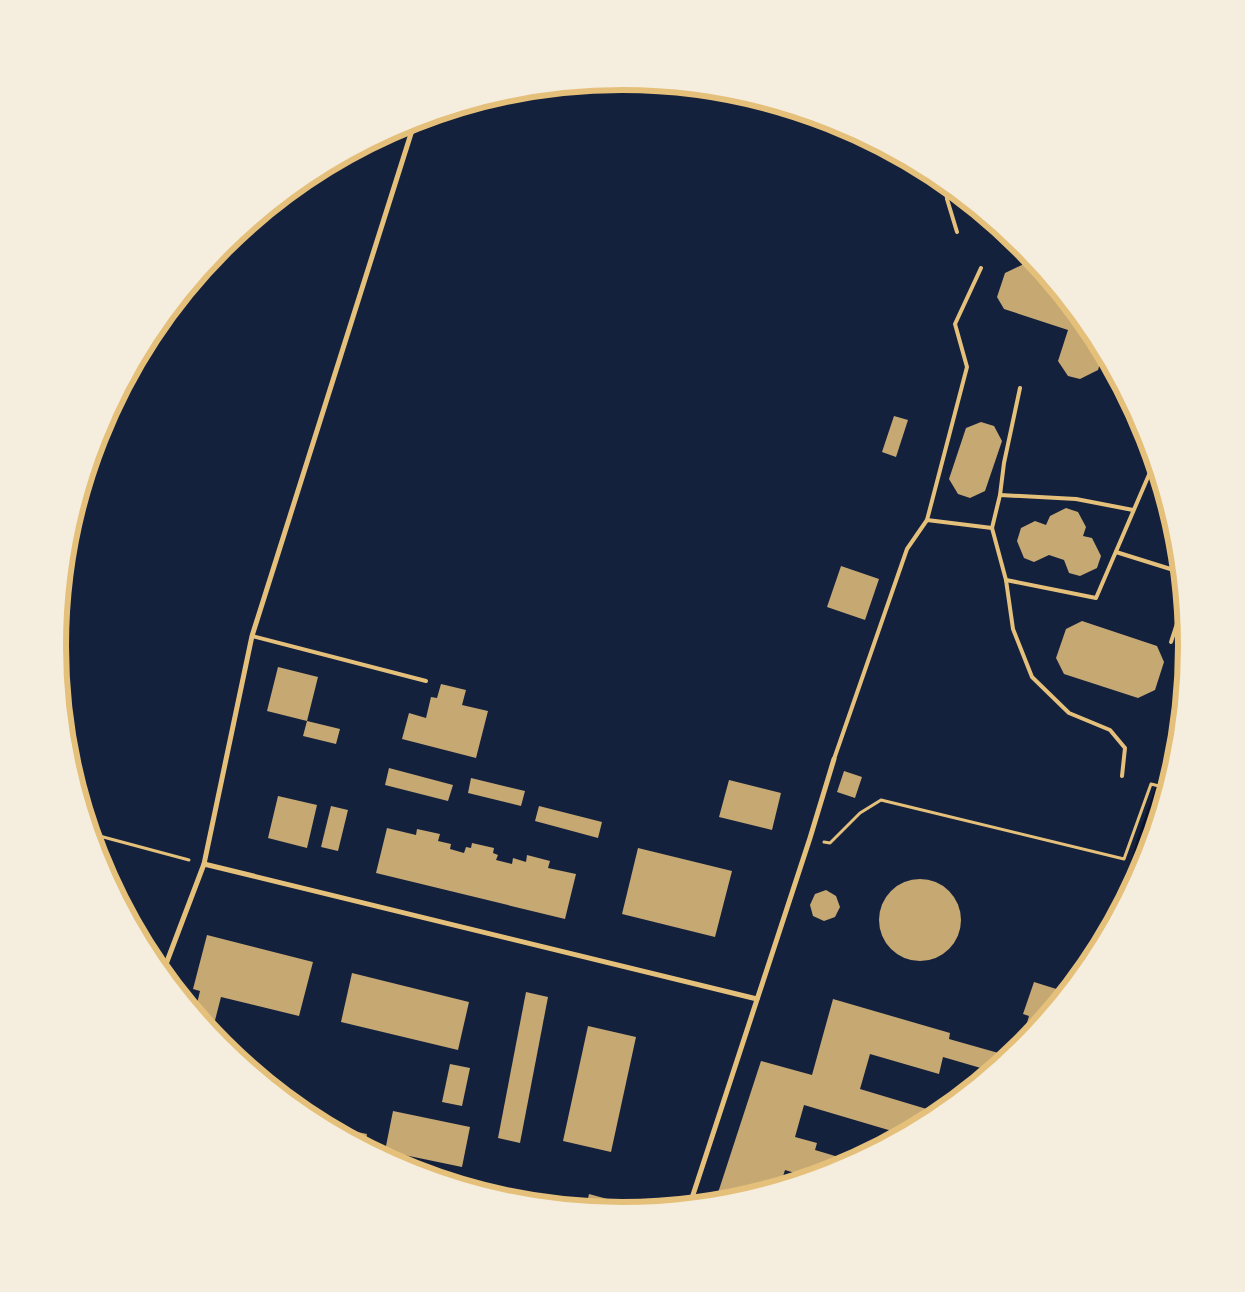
<svg xmlns="http://www.w3.org/2000/svg" width="1245" height="1292" viewBox="0 0 1245 1292" font-family="Manrope,sans-serif">
	<rect width="100%" height="100%" fill="#14213d"/>
	<g fill="none" stroke-linecap="round" stroke-linejoin="round">
		<path stroke="#0b132b" stroke-width="9" d="M1125,899L1142,838L1179,735"/>
	</g>
	<g fill="#c6a872">
		<path d="M1024,264L1041,269L1092,332L1103,353L1098,370L1080,379L1068,376L1058,361L1068,330L1004,309L997,297L1005,273Z"/>
		<path d="M894,416L908,420L896,457L882,452Z"/>
		<path d="M981,422L994,426L1002,441L985,491L970,498L958,494L949,479L966,428Z"/>
		<path d="M1066,508L1078,512L1086,527L1083,536L1092,538L1101,556L1097,568L1080,576L1069,573L1064,560L1049,555L1034,562L1024,558L1017,541L1021,528L1035,521L1046,525L1050,516Z"/>
		<path d="M841,566L879,579L865,620L827,607Z"/>
		<path d="M1082,621L1157,646L1164,662L1155,690L1138,698L1064,674L1056,658L1066,629Z"/>
		<path d="M278,667L318,677L307,721L267,711Z"/>
		<path d="M441,684L466,690L462,705L488,711L476,758L402,739L409,713L426,718L431,697L437,698Z"/>
		<path d="M307,721L340,729L336,744L303,736Z"/>
		<path d="M389,768L453,785L448,801L385,785Z"/>
		<path d="M844,771L862,777L855,798L837,792Z"/>
		<path d="M471,778L525,791L521,806L468,793Z"/>
		<path d="M729,780L781,793L772,830L719,817Z"/>
		<path d="M278,796L317,805L307,848L268,838Z"/>
		<path d="M331,806L348,810L338,851L321,847Z"/>
		<path d="M539,806L602,822L598,838L535,821Z"/>
		<path d="M387,828L416,835L417,829L440,834L438,841L451,844L450,849L464,853L466,847L471,848L472,843L494,848L493,853L498,855L496,860L512,864L513,858L526,862L527,855L550,861L548,868L576,874L565,919L376,873Z"/>
		<path d="M638,848L732,871L715,937L622,914Z"/>
		<circle cx="920" cy="920" r="41"/>
		<path d="M826,890L836,896L840,907L835,917L824,921L813,916L810,905L815,894Z"/>
		<path d="M207,935L313,962L299,1016L221,997L212,1032L195,1012L200,991L193,989Z"/>
		<path d="M352,973L469,1002L458,1050L341,1022Z"/>
		<path d="M1034,982L1066,992L1020,1047L1029,1016L1023,1014Z"/>
		<path d="M526,992L548,997L520,1143L498,1138Z"/>
		<path d="M833,999L950,1033L949,1039L1009,1056L991,1071L943,1057L939,1074L870,1054L860,1089L940,1113L902,1134L804,1105L795,1137L817,1143L815,1150L852,1161L838,1168L808,1177L785,1170L780,1186L732,1200L715,1202L761,1061L812,1075Z"/>
		<path d="M588,1026L636,1037L611,1152L563,1141Z"/>
		<path d="M450,1064L470,1068L462,1106L442,1102Z"/>
		<path d="M393,1111L470,1127L462,1167L385,1151Z"/>
		<path d="M328,1126L367,1134L365,1146Z"/>
		<path d="M589,1194L644,1209L622,1211L586,1207Z"/>
	</g>
	<g fill="none" stroke-linecap="round" stroke-linejoin="round">
		<g stroke="#e5c07b" stroke-width="3">
			<path d="M92,834L189,860"/>
			<path d="M824,842L830,843L860,813L881,800L1124,859L1151,784L1167,788"/>
		</g>
		<g stroke="#e5c07b" stroke-width="4">
			<path d="M946,184L947,199L957,232"/>
			<path d="M1020,388L1004,463L1000,495L992,528L1006,580L1013,629L1032,677L1069,713L1110,730L1125,748L1122,776"/>
			<path d="M1000,495L1076,499L1133,510"/>
			<path d="M927,520L992,528"/>
			<path d="M1116,552L1180,572"/>
			<path d="M1006,580L1096,598L1154,463"/>
			<path d="M252,636L426,681"/>
			<path d="M1171,642L1183,605"/>
			<path d="M834,759L907,549L927,520L967,367L955,324L981,268"/>
		</g>
		<g stroke="#e5c07b" stroke-width="5">
			<path d="M204,864L757,999"/>
			<path d="M163,972L204,864L252,636L415,121"/>
			<path d="M690,1204L810,838L834,759"/>
		</g>
	</g>
	<path d="M0 0H1245V1292H0ZM66 646a556 556 0 1 1 1112 0a556 556 0 1 1-1112 0Z" fill="#f5edde" fill-rule="evenodd"/>
	<path fill="none" stroke="#e5c07b" stroke-width="6" d="M66 646a556 556 0 1 1 1112 0a556 556 0 1 1-1112 0Z"/>
</svg>
